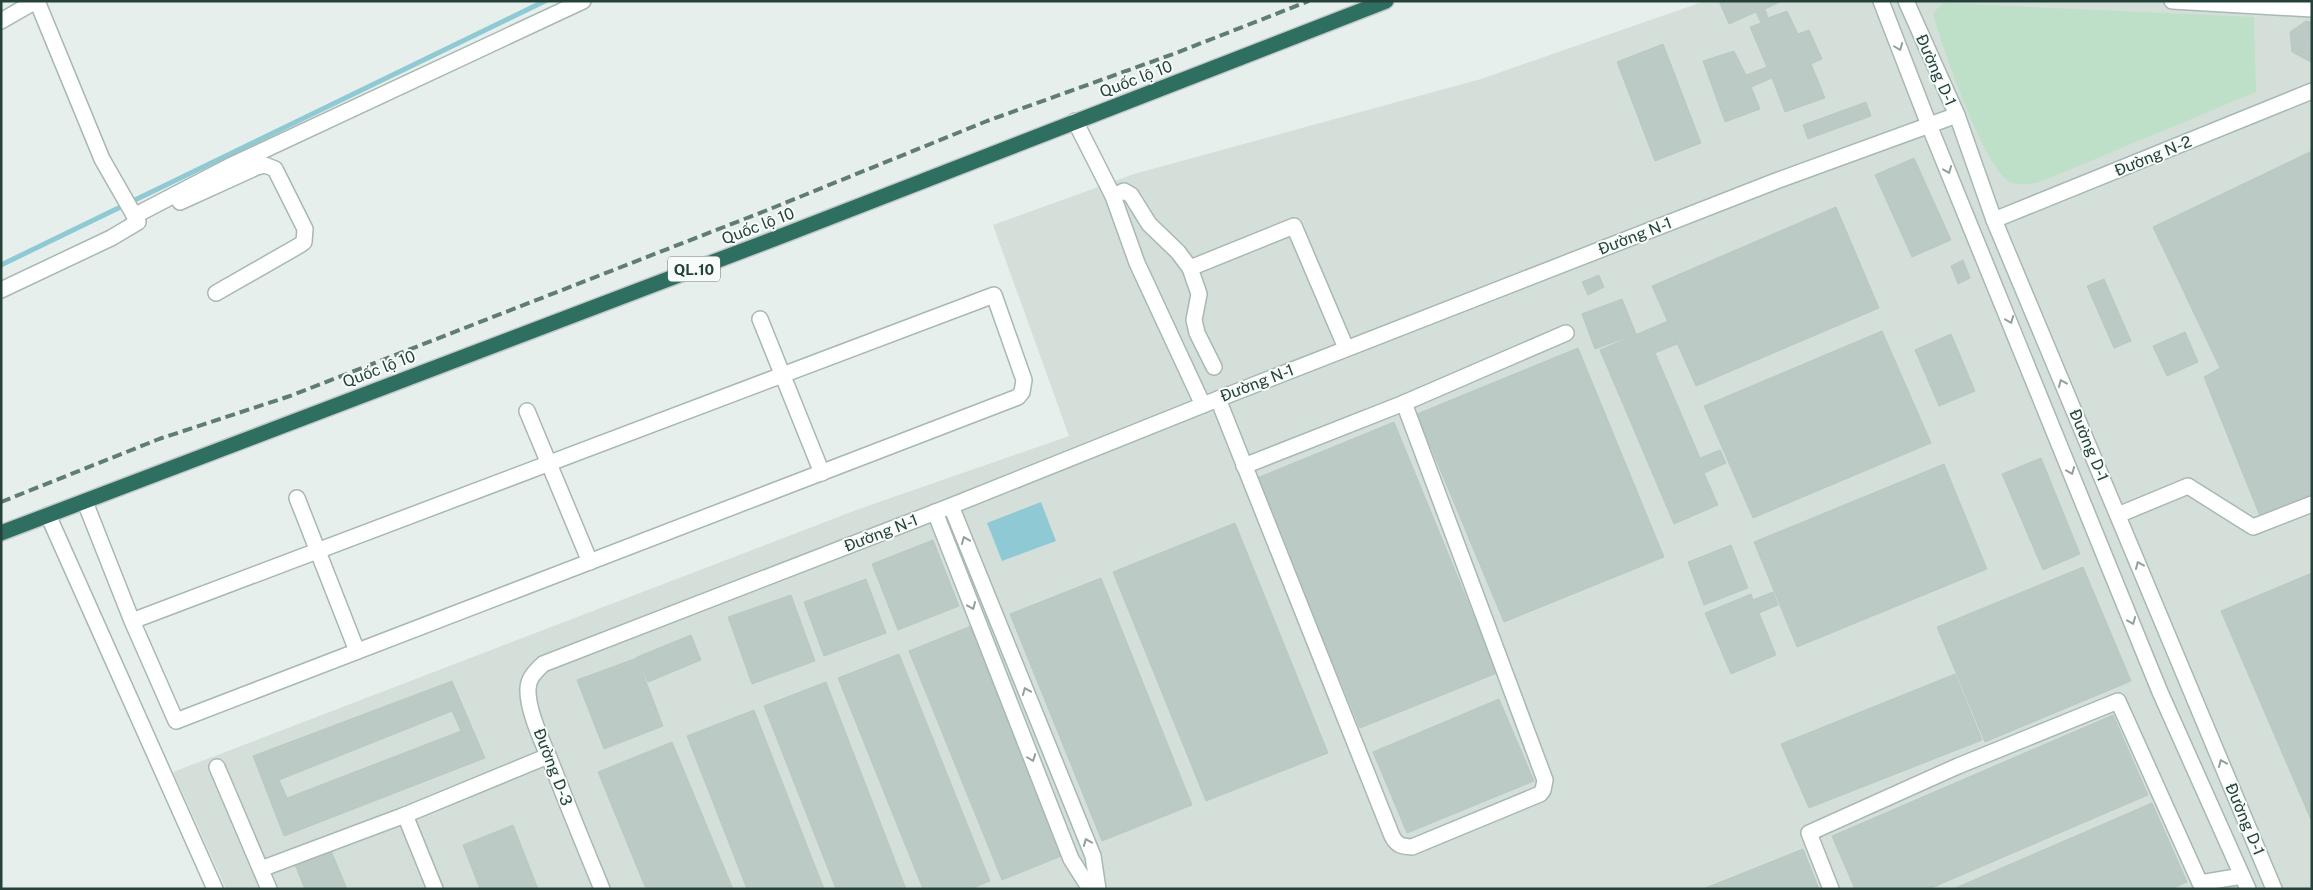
<svg xmlns="http://www.w3.org/2000/svg" width="2313" height="890" viewBox="0 0 2313 890" font-family="'Public Sans',sans-serif">
	<rect width="100%" height="100%" fill="#e6efeb"/>
	<path fill="#d4dfda" d="M1705,1H2312V889H226L173,772L859,509L1069,436L993,225L1134,174L1481,79Z"/>
	<path fill="#bfe0c8" d="M1943,3L2254,17L2256,92L2040,182C2030,184 2019,186 2010,182C1985,171 1940,42 1933,13Z"/>
	<path fill="#8ec9d4" d="M1041,502L1056,541L1002,561L987,523Z"/>
	<g fill="none" stroke-linecap="round" stroke-linejoin="round">
		<path stroke="#8ec9d4" stroke-width="5" d="M1,265L545,1"/>
	</g>
	<g fill="#bbcac4" stroke="#b8c9c2" fill-rule="evenodd">
		<path d="M1719,1H1782L1765,9L1768,18L1787,11L1798,34L1809,30L1822,59L1811,64L1825,98L1785,112L1772,78L1751,87L1760,109L1725,122L1703,61L1734,51L1746,75L1767,67L1750,27L1761,23L1756,12L1729,24Z"/>
		<path d="M2306,21L2312,22L2311,62L2292,52L2290,32Z"/>
		<path d="M1663,44L1701,143L1655,161L1617,62Z"/>
		<path d="M1866,102L1871,116L1808,139L1803,125Z"/>
		<path d="M2312,151V495L2260,516L2204,377L2220,368L2153,227Z"/>
		<path d="M1914,158L1951,240L1912,257L1875,175Z"/>
		<path d="M1836,207L1879,308L1696,386L1652,286Z"/>
		<path d="M1963,260L1970,278L1958,284L1951,266Z"/>
		<path d="M1599,275L1604,287L1588,295L1582,282Z"/>
		<path d="M2104,279L2131,341L2114,348L2087,286Z"/>
		<path d="M1622,299L1636,334L1595,349L1582,314Z"/>
		<path d="M1668,321L1677,344L1655,353L1700,458L1720,450L1726,463L1704,473L1718,505L1674,524L1600,350Z"/>
		<path d="M1882,331L1931,443L1753,518L1704,406Z"/>
		<path d="M2185,332L2198,362L2167,376L2153,346Z"/>
		<path d="M1951,334L1975,391L1939,406L1915,350Z"/>
		<path d="M1578,348L1664,557L1504,622L1417,414Z"/>
		<path d="M1394,422L1497,673L1360,728L1257,478Z"/>
		<path d="M2041,458L2080,554L2043,570L2002,474Z"/>
		<path d="M1944,464L1987,569L1797,647L1754,542Z"/>
		<path d="M1235,523L1328,753L1206,801L1113,572Z"/>
		<path d="M933,540L959,606L898,630L872,564Z"/>
		<path d="M1731,545L1748,588L1704,605L1688,562Z"/>
		<path d="M2083,567L2131,681L1985,742L1937,627Z"/>
		<path d="M2312,573V822L2221,611Z"/>
		<path d="M1101,578L1192,805L1102,841L1010,614Z"/>
		<path d="M866,579L886,633L824,656L804,602Z"/>
		<path d="M1773,592L1778,605L1759,613L1776,655L1731,674L1705,613L1751,594L1753,600Z"/>
		<path d="M791,595L815,661L752,684L728,617Z"/>
		<path d="M971,626L1064,855L1002,880L909,651Z"/>
		<path d="M691,635L701,660L648,682L637,657Z"/>
		<path d="M899,654L990,881L970,889H923L838,678Z"/>
		<path d="M637,658L663,726L604,749L577,680Z"/>
		<path d="M1955,674L1982,740L1809,808L1781,744Z"/>
		<path d="M452,681L485,758L284,836L253,756ZM452,711L461,731L287,798L279,780Z"/>
		<path d="M826,682L906,889H836L764,706Z"/>
		<path d="M1499,699L1534,781L1407,833L1373,752Z"/>
		<path d="M754,710L824,889H747L687,736Z"/>
		<path d="M2113,715L2148,795L1929,889H1855L1832,836Z"/>
		<path d="M672,742L733,889H646L598,772Z"/>
		<path d="M2152,803L2187,882L2171,889H1953Z"/>
		<path d="M513,825L538,889H480L463,845Z"/>
		<path d="M329,846L347,889H305L293,860Z"/>
		<path d="M1803,849L1819,889H1703Z"/>
	</g>
	<g fill="none" stroke-linecap="round" stroke-linejoin="round">
		<g stroke="#a8b8b2" stroke-width="18">
			<g id="minor">
				<path d="M1881,1L1929,125L2160,692L2248,889"/>
				<path d="M1906,1L1957,115L1994,220L2274,889"/>
				<path d="M2172,1L2312,9"/>
				<path d="M1,21L36,1"/>
				<path d="M1075,121L1113,196L1137,263L1203,405"/>
				<path d="M1113,196L1124,191L1131,195L1149,224L1178,252L1190,268"/>
				<path d="M180,202L257,167L265,165L275,169L305,229L304,242L300,245L216,293"/>
				<path d="M134,216L232,165L583,1"/>
				<path d="M1994,220L2312,91"/>
				<path d="M1,290L111,238L138,222L102,159L37,1"/>
				<path d="M760,319L822,473"/>
				<path d="M1214,367L1197,333L1194,320L1199,294L1190,268L1294,226L1346,348"/>
				<path d="M1218,399L1392,836C1397,846 1402,846 1412,847L1540,794L1543,790L1545,780L1404,403"/>
				<path d="M527,411L590,562"/>
				<path d="M1244,466L1404,403L1566,333"/>
				<path d="M297,498L357,651"/>
				<path d="M85,502L132,621L176,721L1018,397L1022,392L1024,380L994,295L132,621"/>
				<path d="M951,506L1093,856L1098,889"/>
				<path d="M935,512L1071,859L1090,889"/>
				<path d="M48,515L215,889"/>
				<path d="M2118,515L2188,486L2253,527L2312,504"/>
				<path d="M217,767L269,889"/>
				<path d="M261,869L405,815"/>
				<path d="M435,889L405,815L548,756"/>
				<path d="M602,889C585,848 568,806 552,765C544,745 527,711 528,689C528,678 536,671 543,664L951,506L1218,399L1776,181L1957,115"/>
				<path d="M1831,889L1809,833L1958,766L2118,701L2200,883L2242,876"/>
			</g>
		</g>
		<g stroke="#c2cac8" stroke-width="18">
			<path id="highway" d="M1,533L792,232L1386,1"/>
		</g>
		<use href="#minor" stroke="#fff" stroke-width="15"/>
		<use href="#highway" stroke="#2f6f62" stroke-width="15"/>
		<path stroke="#5f7d75" stroke-width="4" stroke-dasharray="10 5" stroke-linecap="butt" d="M1,502L159,439L290,396L765,211L987,121L1176,53L1309,1"/>
	</g>
	<defs><path id="oneway-chevron" d="M-2-3.5L2.5 0L-2 3.5" fill="none" stroke-width="1.6" stroke-linecap="round" stroke-linejoin="round" transform="scale(1.25)"/></defs>
	<g stroke="#92a09c">
		<use href="#oneway-chevron" transform="translate(1899 47) rotate(69)"/>
		<use href="#oneway-chevron" transform="translate(1948 170) rotate(68)"/>
		<use href="#oneway-chevron" transform="translate(2010 320) rotate(68)"/>
		<use href="#oneway-chevron" transform="translate(2062 383) rotate(-113)"/>
		<use href="#oneway-chevron" transform="translate(2071 471) rotate(68)"/>
		<use href="#oneway-chevron" transform="translate(965 540) rotate(-112)"/>
		<use href="#oneway-chevron" transform="translate(2139 565) rotate(-113)"/>
		<use href="#oneway-chevron" transform="translate(972 606) rotate(68)"/>
		<use href="#oneway-chevron" transform="translate(2132 621) rotate(68)"/>
		<use href="#oneway-chevron" transform="translate(1026 691) rotate(-112)"/>
		<use href="#oneway-chevron" transform="translate(1032 758) rotate(69)"/>
		<use href="#oneway-chevron" transform="translate(2222 763) rotate(-113)"/>
		<use href="#oneway-chevron" transform="translate(1087 842) rotate(-112)"/>
	</g>
	<g text-anchor="middle" dominant-baseline="central" stroke-width="4" stroke-linejoin="round" paint-order="stroke">
		<rect fill="#f7fbf9" stroke="#637a73" stroke-width="1" x="668" y="256.5" width="52" height="25" rx="4"/>
		<g font-size="15" font-weight="bold" fill="#24423a">
			<text x="694" y="269">QL.10</text>
		</g>
		<g font-size="16" fill="#24423a" stroke="#f7fbf9">
			<text transform="translate(1936 70) rotate(66)">Đường D-1</text>
			<text transform="translate(1136 79) rotate(-21)">Quốc lộ 10</text>
			<text transform="translate(2153 156) rotate(-22)">Đường N-2</text>
			<text transform="translate(758 226) rotate(-21)">Quốc lộ 10</text>
			<text transform="translate(1635 236) rotate(-21)">Đường N-1</text>
			<text transform="translate(379 369) rotate(-21)">Quốc lộ 10</text>
			<text transform="translate(1257 383) rotate(-21)">Đường N-1</text>
			<text transform="translate(2089 445) rotate(67)">Đường D-1</text>
			<text transform="translate(881 533) rotate(-21)">Đường N-1</text>
			<text transform="translate(553 767) rotate(69)">Đường D-3</text>
			<text transform="translate(2245 819) rotate(67)">Đường D-1</text>
		</g>
	</g>
	<rect width="2313" height="890" fill="none" stroke="#24423a" stroke-width="5"/>
</svg>
